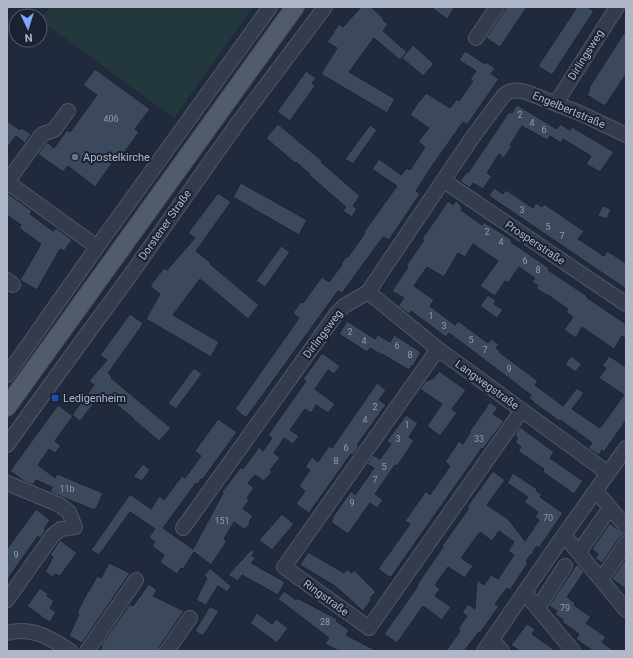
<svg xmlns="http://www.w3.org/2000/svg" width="633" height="658" font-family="Roboto,sans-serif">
	<rect width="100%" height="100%" fill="#202a3c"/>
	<path fill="#22383d" d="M50,7H253L174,118L40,20Z"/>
	<path fill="#3c485b" stroke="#1c2433" d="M361,7H371L384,19L383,20L388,24L383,31L407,52L400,60L374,38L349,72L395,99L387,113L321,74L337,48L327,42L339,24L343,27Z
		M431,7H455L447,19Z
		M507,7H527L500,47L486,38Z
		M577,7H587L594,11L552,75L538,66Z
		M626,30V74L605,106L587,95L590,89L589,88Z
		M413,45L434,64L423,76L402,58Z
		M465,51L485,64L486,62L495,68L491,74L499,79L467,125L463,122L432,166L416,191L420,194L389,240L383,237L342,293L338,291L246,418L235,409L299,318L293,313L301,302L303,303L321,278L322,277L329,282L342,265L341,264L347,256L348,257L365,233L364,232L397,186L372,169L379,159L401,175L407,168L410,170L425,147L418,142L429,128L410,115L419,101H420L426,93L450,108L457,99L459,101L473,81L470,79L476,71L459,60Z
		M95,69L150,109L135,129L139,132L118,161L115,159L95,187L68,166L63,172L38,154L47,142L54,148L67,130L70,132L97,95L83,85Z
		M306,71L316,78L312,83L315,86L290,121L277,112Z
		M517,105L557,129L560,124L570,130L572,127L614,152L600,172L586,164L591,156L563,139L561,143L550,136L547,140L522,126L510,145L512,146L504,158L499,154L487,173L492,176L483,189L473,183L470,188L460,181L467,172L468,173L509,112L512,113Z
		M7,121L20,130L22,128L31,134L25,143L16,136L7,148Z
		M278,124L322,161L321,162L360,196L353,206L357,209L352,217L343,211L346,207L309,175L310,174L296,162L295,163L266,138Z
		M370,125L377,130L353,164L345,159Z
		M241,183L307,220L299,235L233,197Z
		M494,188L503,194L506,190L533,208L536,203L542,207L544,204L584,231L578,239L604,256L607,251L626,263V289L489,196Z
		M7,193L32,211L30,214L53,231L56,228L72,240L64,251L60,249L37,290L20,280L41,244L19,228L21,225L7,215Z
		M218,193L231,202L196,251L211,263L210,264L259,305L248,319L200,279L173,315L219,342L211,357L146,319L160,294L150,286L164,268L167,270L195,238L188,233Z
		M456,200L462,208L461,210L482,225L484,222L512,240L511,242L549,268L548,270L587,296L586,297L626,324V339L622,336L614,349L582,327L576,338L564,330L573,317L566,312L568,309L548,295V296L536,288L538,286L532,282L535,278L519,267L508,283L505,281L495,296L480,286L498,261L473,244L465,257L458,253L444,277L427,267L414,286L434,300L430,306L455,325L458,321L488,343L491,339L499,344L496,348L500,351L499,352L538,381L535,385L563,406L577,388L584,393L572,409L600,428L624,395L599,378L606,368L602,366L609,356L626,367V420L604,452L602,450L599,455L588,448L592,443L587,439L560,420L559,421L533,402V401L529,398L531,395L449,333L446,337L411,311L409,314L398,306L404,298L392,291L408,267L406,266L424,240L422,239L448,201L453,205Z
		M602,206L611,209L607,219L598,216Z
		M281,246L290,252L265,287L256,281Z
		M488,295L496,301L494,304L503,310L497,318L480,306Z
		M130,314L143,323L139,330L108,373L112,377L111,378L171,428L159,441L133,419V418L102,393L80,421L72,415L94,385L89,381L107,360L100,355Z
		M347,321L375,339L378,335L390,342L394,335L421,352L413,366L412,365L409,370L382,354V355L370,348L367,352L339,334Z
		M322,353L340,366L334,374L328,370L315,389L335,404L328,413L316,405L311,413L305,409L290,430L299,436L293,444L284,438L274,453L280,458L270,470L272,472L264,481L255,475L248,483L254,488L247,498L249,500L243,509L253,516L249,522L250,523L245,530L234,522L224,539L227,541L211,565L194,552L183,569L181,568L177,574L160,562L164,555L152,546L155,542L149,537L155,529L130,512L99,555L91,550L130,494L151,509L159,496L164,500L182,476L185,478L201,456L195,451L218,419L237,432L202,480L201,479L198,484L196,483L163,528L193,549L223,493L222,492L241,467L243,469L259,447L263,451L272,438L268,435L306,381L303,379Z
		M571,356L582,364L575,372L565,364Z
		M194,368L202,374L176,409L168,403Z
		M439,371L466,390L452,409L457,413L440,436L427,426L442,404L420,389L426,381H427L434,378Z
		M377,383L386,390L379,400L386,405L357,445L359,446L353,455L351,454L309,513L296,504L305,491L299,486L310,470L305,467L312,457L318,462L329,446L332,448Z
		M490,402L498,408L493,414L504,421L483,449L482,448L391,577L388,576L378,569L410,524L405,521L426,491L430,495L450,466L445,462L459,441L463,444L470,433V431Z
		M58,405L73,416L55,441L61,446L55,453L49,449L38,465L55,478L57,474L103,493L96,509H92L50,492L52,487L36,480L33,485L24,481L10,471Z
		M406,415L418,423L409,437L414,441L397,466L395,465L375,494L383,500L377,508L370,503L348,534L331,522L333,519L332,518L351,491L355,495L374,468L367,464L373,455L380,459L391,444L387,441Z
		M520,427L554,452L550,458L583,481L574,494L543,472L544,469L518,451L521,447L515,442L518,438L515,435Z
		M143,464L150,470L142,481L133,477Z
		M493,471L505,480L487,505L508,519L525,541L539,520L535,517L538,512L524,502L528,497L507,483L513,473L537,489L536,490L542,495L540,497L563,513L539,548L537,546L533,551L534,553L532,555L531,554L526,561L528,563L510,590L507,588L495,604L499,606L480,633L479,632L464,651H446L460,631L458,629L467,616L462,613L468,604L475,609L477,580L484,585L491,575L498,579L514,555L508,551L514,542L499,531L492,541L480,532L461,558L473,566L465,578L448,567L435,585L440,589L435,596L451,607L442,620L423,606L397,643L384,634L418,586L417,585L443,547L442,546L469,508L467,507Z
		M36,509L50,520L44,529L46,530L40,538L38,536L7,580V549Z
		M282,514L294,524L272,550L259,540Z
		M610,523L624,535L619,538L602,563L595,558L598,554L592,549Z
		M60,540L77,553L60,576L55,574L53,577L45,572L53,557L50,555Z
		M251,550L254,552L252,556L256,558L251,563L285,582L278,595L242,575L238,581L228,575Z
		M308,552L344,573L347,569L352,573L354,570L376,592L370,598L372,599L363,611L335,586L300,565Z
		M626,558V589L612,579Z
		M109,563L130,573L82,643L69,636L79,614L77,613L88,591H89L97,576L101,578Z
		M577,564L584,572L567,597L575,603L574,605L591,617L586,623L606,637L602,642L614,651H593L576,639L579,634L562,622L563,620L555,614L557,611L549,606Z
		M210,568L231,586L227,592L218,586L206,605L196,600L207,578L204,576Z
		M149,584L157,590L153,596L184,611L160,646L159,651H100L102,646L101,645L130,604L133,606Z
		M40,588L48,594L47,596L54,601L50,608L56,612L50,622L41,617V616L27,606Z
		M284,591L296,600L297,598L337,619L336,621L349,630L346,635L377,651H339L325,644L329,638L278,599Z
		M210,606L219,611L203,636L195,631Z
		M257,613L272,624L276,619L288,628L277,643L250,623Z
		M527,624L535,629L532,634L556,651H520L511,645Z"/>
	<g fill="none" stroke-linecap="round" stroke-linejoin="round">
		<g stroke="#4f5767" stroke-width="16">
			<path id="minor" d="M476,38L497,7
				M556,103L617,7
				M444,181L626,304
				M7,182L97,247
				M7,182L40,137L43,134L54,130L68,111
				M7,280L13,285
				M368,292L438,349L608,473
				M438,349L284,567L369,628L522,410
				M7,375L97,247L270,7
				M7,445L63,367L126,281L237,124L325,7
				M7,483L60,505L69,512L75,527L61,529L53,535L7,600
				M596,491L626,527
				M183,528L337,313L344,306L368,292L472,138L504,95C511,89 518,90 526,92L582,114L626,135
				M564,535L626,610
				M579,552L610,508
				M601,580L626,543
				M525,593L573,651
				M538,608L565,566
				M7,633C31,626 51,638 70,651
				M492,640L502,651
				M87,651L136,580
				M167,651L190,618
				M484,651L564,535L626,448"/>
		</g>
		<g stroke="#3e4655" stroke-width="20">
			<path id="major" d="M7,407L295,7"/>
		</g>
		<use href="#minor" stroke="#343c4c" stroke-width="14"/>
		<use href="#major" stroke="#525b6c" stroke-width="18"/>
	</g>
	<circle fill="#6b7280" stroke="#1a2231" stroke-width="1.5" cx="75" cy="157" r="4"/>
	<rect fill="#1a4fb4" stroke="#1a2231" stroke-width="1.5" x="51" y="394" width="8" height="8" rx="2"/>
	<g text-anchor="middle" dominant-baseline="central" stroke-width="4" stroke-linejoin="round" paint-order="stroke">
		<g font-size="9" fill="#929bad">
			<text x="520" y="115">2</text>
			<text x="111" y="119">406</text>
			<text x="532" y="123">4</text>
			<text x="544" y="130">6</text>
			<text x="522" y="210">3</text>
			<text x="548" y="227">5</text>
			<text x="487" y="232">2</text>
			<text x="562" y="236">7</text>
			<text x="501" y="242">4</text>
			<text x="525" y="261">6</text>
			<text x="538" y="270">8</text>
			<text x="431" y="316">1</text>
			<text x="444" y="326">3</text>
			<text x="350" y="332">2</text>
			<text x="471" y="340">5</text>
			<text x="364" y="341">4</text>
			<text x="397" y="346">6</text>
			<text x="485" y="350">7</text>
			<text x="410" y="355">8</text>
			<text x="509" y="369">9</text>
			<text x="375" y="407">2</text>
			<text x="365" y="420">4</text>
			<text x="407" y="425">1</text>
			<text x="398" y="439">3</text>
			<text x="479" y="439">33</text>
			<text x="346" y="448">6</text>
			<text x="336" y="461">8</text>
			<text x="384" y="467">5</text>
			<text x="375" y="480">7</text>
			<text x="67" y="489">11b</text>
			<text x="352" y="503">9</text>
			<text x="548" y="518">70</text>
			<text x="222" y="521">151</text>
			<text x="16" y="555">9</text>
			<text x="565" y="608">79</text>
			<text x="325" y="622">28</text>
		</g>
		<g font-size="11" fill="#afb7c8" stroke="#1a2231">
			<text transform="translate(586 55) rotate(-58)">Dirlingsweg</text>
			<text transform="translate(569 110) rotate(23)">Engelbertstraße</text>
			<text transform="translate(165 225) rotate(-55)">Dorstener Straße</text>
			<text transform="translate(535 243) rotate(34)">Prosperstraße</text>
			<text transform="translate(323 334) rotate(-53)">Dirlingsweg</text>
			<text transform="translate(487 385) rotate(36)">Langwegstraße</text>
			<text transform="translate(326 598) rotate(36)">Ringstraße</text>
		</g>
		<g font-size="11" fill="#afb7c8" stroke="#1a2231" text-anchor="start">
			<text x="83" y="157">Apostelkirche</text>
			<text x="63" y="398">Ledigenheim</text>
		</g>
	</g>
	<rect width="633" height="658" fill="none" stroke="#afb7c8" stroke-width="16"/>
	<g transform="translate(28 28) rotate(176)"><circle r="19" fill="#1a2231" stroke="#565e6d"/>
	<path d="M0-3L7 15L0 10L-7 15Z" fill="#7ea6ff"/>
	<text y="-6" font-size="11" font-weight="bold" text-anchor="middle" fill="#afb7c8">N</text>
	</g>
</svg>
